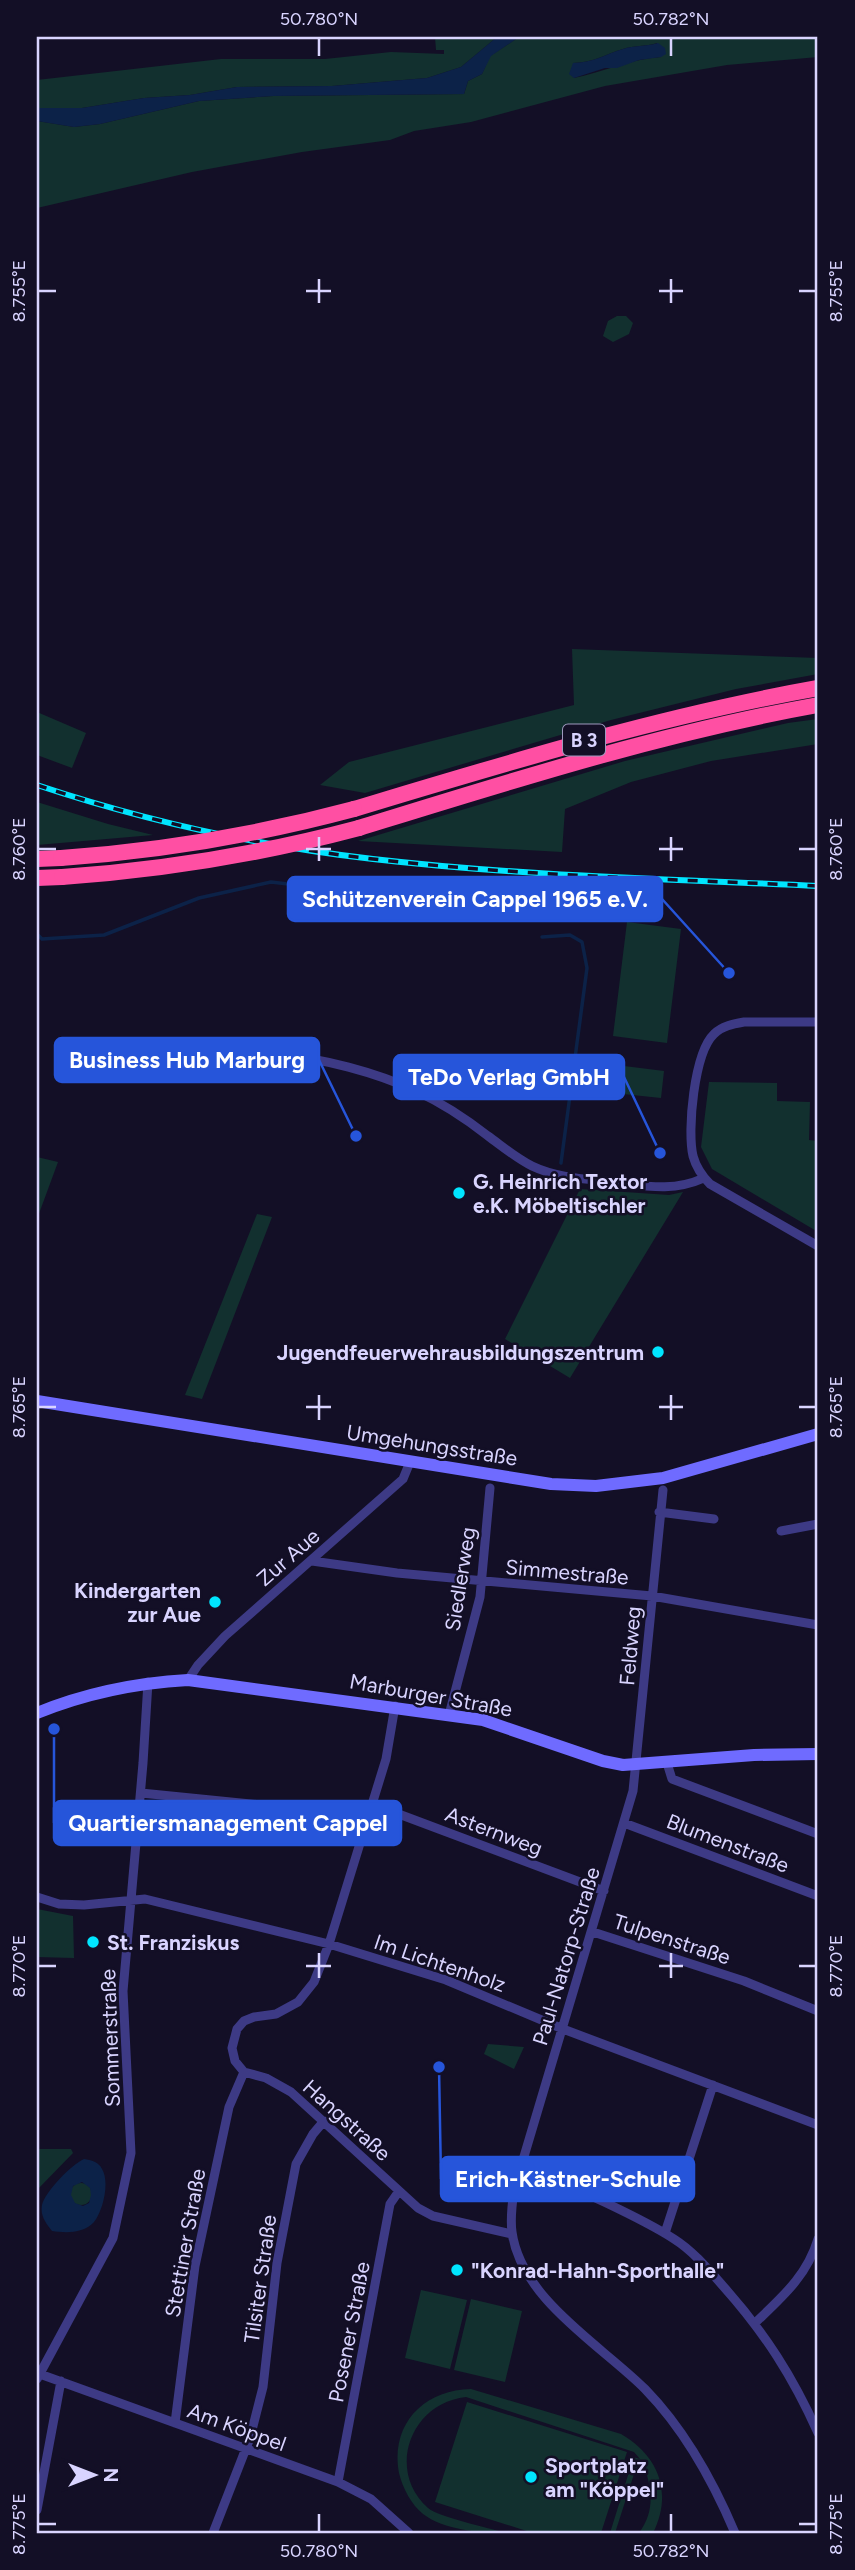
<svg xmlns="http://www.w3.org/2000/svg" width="855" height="2570" font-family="Figtree,sans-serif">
	<rect width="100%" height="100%" fill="#130f26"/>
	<path fill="#12302f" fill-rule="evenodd" d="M435,37H497L461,67L427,78L332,86L237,87L190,95L144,98L82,108H37V80L221,59H325L391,52L444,54V50H436Z
		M519,37H812L818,38V57L727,65L605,86L471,122L414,131L390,140L302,152L192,172L37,208V121L74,127L100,124L199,101L273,96L464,94L468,81L482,74L490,56ZM657,43L661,57C631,59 603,72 574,78L573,63C592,63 606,54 623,49C634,45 646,47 657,43Z
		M617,316H626L633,323L629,334L613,342L603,336L608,321Z
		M572,649L818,658V674L736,689L611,720L365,793L320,785L349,762L574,705Z
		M37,712L86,733L72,768L37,755Z
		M818,719V744L711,761L631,782L565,809L562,852L358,841L625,761L788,723Z
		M37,802L108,824L153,835L37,845Z
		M627,922L681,929L667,1043L613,1036Z
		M608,1064L664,1071L661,1098L604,1092Z
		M709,1082L777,1083V1101L810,1102L809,1140L818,1141V1232L712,1169L701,1147Z
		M37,1157L58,1162L37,1219Z
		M580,1189L669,1195L683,1192L570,1378L505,1339Z
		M257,1214L272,1217L202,1399L185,1395Z
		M37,1909L73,1916L74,1958L37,1957Z
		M488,2044L524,2047L514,2069L484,2054Z
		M37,2149H71L73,2153L37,2190Z
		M70 2194a11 11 0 1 1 22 0a11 11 0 1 1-22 0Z
		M421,2290L467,2300L450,2369L405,2358Z
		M471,2299L522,2311L505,2382L454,2370Z
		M471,2389L621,2434C659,2456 673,2493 653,2533H639C656,2510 652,2486 642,2461L637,2475L634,2474L615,2533H610L629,2472L625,2470L630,2456L640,2459L634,2452L466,2397C410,2403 386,2471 428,2508C438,2517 490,2528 505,2533C480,2533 444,2530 423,2514C411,2504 403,2489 399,2473C390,2425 423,2390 471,2389Z
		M467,2402L627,2452L601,2533H533L435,2502Z"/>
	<path fill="#0c2248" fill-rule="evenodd" d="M497,37H519L491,56L482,74L468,81L464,94L273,96L199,101L100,124L74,127L37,121V108H82L144,98L190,95L237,87L332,86L427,78L461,67Z
		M658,43L665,48L666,54L661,57L639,60L617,68H605L574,78L569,74L573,63C592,63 606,54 623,49C634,45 646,47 658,43Z
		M84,2159C91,2160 99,2162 102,2169C110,2182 103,2211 94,2222C83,2234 65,2233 52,2231C46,2223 40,2216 42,2205C45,2192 72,2164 84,2159ZM82,2182L90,2188L91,2195L89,2203L83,2206L75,2203L71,2195L73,2186Z"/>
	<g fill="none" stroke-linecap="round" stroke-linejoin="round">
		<path stroke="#0c2248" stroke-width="3.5" d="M37,934L42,939L104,935L199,898L271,882L448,903L543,909
			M542,937L570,935L582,942L587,968L561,1163"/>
		<path stroke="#3d3a85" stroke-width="9" d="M818,1022H744C733,1024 722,1026 714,1034C694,1053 687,1131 693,1156C696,1167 702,1176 710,1184L818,1246
			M125,1068C208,1035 336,1054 416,1091C442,1103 465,1118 488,1136C502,1146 516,1158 532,1166C559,1179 591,1179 620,1183C651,1187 675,1191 704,1178
			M663,1490L633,1791L514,2190C512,2204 510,2218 512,2232C521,2299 601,2345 645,2389C685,2430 713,2481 735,2533
			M659,1512L714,1519
			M781,1531L818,1524
			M312,1561L397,1573L652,1596L818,1625
			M188,1680L198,1665L225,1636L403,1479L410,1462
			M395,1706L386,1759L329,1944L314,1982L298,2002L276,2014L254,2017L244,2021L237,2029L232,2048L235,2061L244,2072L266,2078L291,2092L418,2208L433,2216L512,2234
			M449,1715L480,1597L490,1488
			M667,1763L672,1779L818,1834
			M141,1793L262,1805L363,1833
			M372,1804L604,1891
			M624,1823L818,1896
			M37,1897L59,1904L84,1905L145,1899L329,1944L446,1980L563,2029L818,2125
			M593,1932L744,1981L818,2011
			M524,2158C570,2191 626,2208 674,2239C693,2251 708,2269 723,2286C765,2333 793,2377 818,2433
			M665,2233L713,2085
			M755,2323C782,2297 807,2276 818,2239
			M37,2373L338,2482L371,2499L409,2533
			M37,2379L113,2238L131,2153L123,1991L143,1763L148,1682
			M175,2423L195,2266L229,2107L244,2072
			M338,2482L390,2204L399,2191
			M37,2510L61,2381
			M213,2533L250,2438L263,2387L277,2263L296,2164L313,2134L324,2121"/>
		<path stroke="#6f6bff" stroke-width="12" d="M37,1401L551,1484L596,1486L663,1478L818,1434
			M37,1713C86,1693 135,1683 188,1680L483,1720L603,1761L623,1765L754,1755L818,1754"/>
		<path stroke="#ff4fa3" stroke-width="16" d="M354,809C507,763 660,716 818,688
			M359,828C511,781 662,733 818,705
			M37,859L61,858
			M37,878L62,877"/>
		<g stroke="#00e5ff" stroke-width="6">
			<path id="rail" d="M37,785C145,821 260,846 373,859C521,876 670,879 818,886"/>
		</g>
		<use href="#rail" stroke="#130f26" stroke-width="3.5" stroke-dasharray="10" stroke-linecap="butt"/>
		<path stroke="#ff4fa3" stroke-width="16" d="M61,858C161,851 257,835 354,809
			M62,877C163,870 261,854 359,828"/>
	</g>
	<path fill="none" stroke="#d9d4ff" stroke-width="2.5" d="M319,38V56M671,38V56M319,279V303M671,279V303M38,291H56M306,291H331M659,291H683M799,291H816M319,837V861M671,837V861M38,849H56M306,849H331M659,849H683M799,849H816M319,1395V1420M671,1395V1420M38,1407H56M306,1407H331M659,1407H683M799,1407H816M319,1953V1978M671,1953V1978M38,1966H56M306,1966H331M659,1966H683M799,1966H816M319,2514V2532M671,2514V2532M38,2524H56M799,2524H816"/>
	<g fill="#00e5ff" stroke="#130f26" stroke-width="2.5">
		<circle cx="459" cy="1193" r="7"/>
		<circle cx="658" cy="1352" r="7"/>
		<circle cx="215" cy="1602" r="7"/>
		<circle cx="93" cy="1942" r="7"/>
		<circle cx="457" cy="2270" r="7"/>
		<circle cx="531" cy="2477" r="7"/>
	</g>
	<g text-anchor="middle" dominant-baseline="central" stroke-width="5" stroke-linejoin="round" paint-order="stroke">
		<rect fill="#130f26" stroke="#9e99be" stroke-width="2" x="563" y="724.5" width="42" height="31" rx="5"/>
		<g font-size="19" font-weight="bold" fill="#d9d4ff">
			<text x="584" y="740">B 3</text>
		</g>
		<g font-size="21" font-weight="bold" fill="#d9d4ff" stroke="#130f26" text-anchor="start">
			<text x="473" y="1181">G. Heinrich Textor<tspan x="473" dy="24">e.K. Möbeltischler</tspan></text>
			<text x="644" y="1352" text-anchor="end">Jugendfeuerwehrausbildungszentrum</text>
			<text x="201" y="1590" text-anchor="end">Kindergarten<tspan x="201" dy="24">zur Aue</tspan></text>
			<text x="107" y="1942">St. Franziskus</text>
			<text x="471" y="2270">"Konrad-Hahn-Sporthalle"</text>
			<text x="545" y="2465">Sportplatz<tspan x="545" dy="24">am "Köppel"</tspan></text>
		</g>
		<g font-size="21" fill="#d9d4ff" stroke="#130f26">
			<text transform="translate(432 1445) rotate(9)">Umgehungsstraße</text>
			<text transform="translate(288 1557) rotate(-41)">Zur Aue</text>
			<text transform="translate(567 1572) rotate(5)">Simmestraße</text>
			<text transform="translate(460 1579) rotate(-81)">Siedlerweg</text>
			<text transform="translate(630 1646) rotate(-85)">Feldweg</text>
			<text transform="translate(431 1695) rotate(10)">Marburger Straße</text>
			<text transform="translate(494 1831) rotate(21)">Asternweg</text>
			<text transform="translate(728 1843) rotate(21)">Blumenstraße</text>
			<text transform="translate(672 1939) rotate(18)">Tulpenstraße</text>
			<text transform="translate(566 1956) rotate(-73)">Paul-Natorp-Straße</text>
			<text transform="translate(440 1963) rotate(19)">Im Lichtenholz</text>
			<text transform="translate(110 2038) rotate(-92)">Sommerstraße</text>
			<text transform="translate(347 2120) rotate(42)">Hangstraße</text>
			<text transform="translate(185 2243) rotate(-80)">Stettiner Straße</text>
			<text transform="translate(260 2279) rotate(-82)">Tilsiter Straße</text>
			<text transform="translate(349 2332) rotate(-79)">Posener Straße</text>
			<text transform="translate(237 2427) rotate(20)">Am Köppel</text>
		</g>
	</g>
	<path fill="none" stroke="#2655da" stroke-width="2.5" d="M729 973L662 899M356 1136L319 1060M660 1153L624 1077M54 1729L54 1823M439 2067L441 2179"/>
	<g fill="#2655da" stroke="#130f26" stroke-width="2.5">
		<circle cx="729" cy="973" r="7"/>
		<circle cx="356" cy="1136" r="7"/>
		<circle cx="660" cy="1153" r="7"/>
		<circle cx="54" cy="1729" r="7"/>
		<circle cx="439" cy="2067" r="7"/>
	</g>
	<g fill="#2655da" stroke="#2655da" stroke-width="2.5">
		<rect x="288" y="877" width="374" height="44" rx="7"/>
		<rect x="55" y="1038" width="264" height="44" rx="7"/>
		<rect x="394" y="1055" width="230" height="44" rx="7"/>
		<rect x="54" y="1801" width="347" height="44" rx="7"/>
		<rect x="441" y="2157" width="253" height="44" rx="7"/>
	</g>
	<g font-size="23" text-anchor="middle" font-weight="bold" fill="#fff">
		<text x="475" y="907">Schützenverein Cappel 1965 e.V.</text>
		<text x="187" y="1068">Business Hub Marburg</text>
		<text x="509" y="1085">TeDo Verlag GmbH</text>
		<text x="228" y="1831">Quartiersmanagement Cappel</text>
		<text x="568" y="2187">Erich-Kästner-Schule</text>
	</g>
	<rect width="855" height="2570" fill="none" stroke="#130f26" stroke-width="77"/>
	<g transform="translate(94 2475) rotate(90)" stroke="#130f26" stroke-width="5" paint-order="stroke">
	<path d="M0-5L12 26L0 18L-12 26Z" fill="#d9d4ff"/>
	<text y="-10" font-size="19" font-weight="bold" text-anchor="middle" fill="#d9d4ff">N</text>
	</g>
	<rect x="38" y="38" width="778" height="2494" fill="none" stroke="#d9d4ff" stroke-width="2.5"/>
	<g font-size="18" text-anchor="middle" fill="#d9d4ff">
		<text x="319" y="25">50.780°N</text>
		<text x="671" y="25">50.782°N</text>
		<text transform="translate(836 291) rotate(-90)" y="6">8.755°E</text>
		<text transform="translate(19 291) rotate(-90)" y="6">8.755°E</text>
		<text transform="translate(19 849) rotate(-90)" y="6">8.760°E</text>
		<text transform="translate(836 849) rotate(-90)" y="6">8.760°E</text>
		<text transform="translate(836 1407) rotate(-90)" y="6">8.765°E</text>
		<text transform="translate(19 1407) rotate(-90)" y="6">8.765°E</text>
		<text transform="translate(836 1966) rotate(-90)" y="6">8.770°E</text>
		<text transform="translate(19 1966) rotate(-90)" y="6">8.770°E</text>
		<text transform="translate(836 2524) rotate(-90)" y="6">8.775°E</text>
		<text transform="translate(19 2524) rotate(-90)" y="6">8.775°E</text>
		<text x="319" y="2557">50.780°N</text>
		<text x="671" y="2557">50.782°N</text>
	</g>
</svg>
